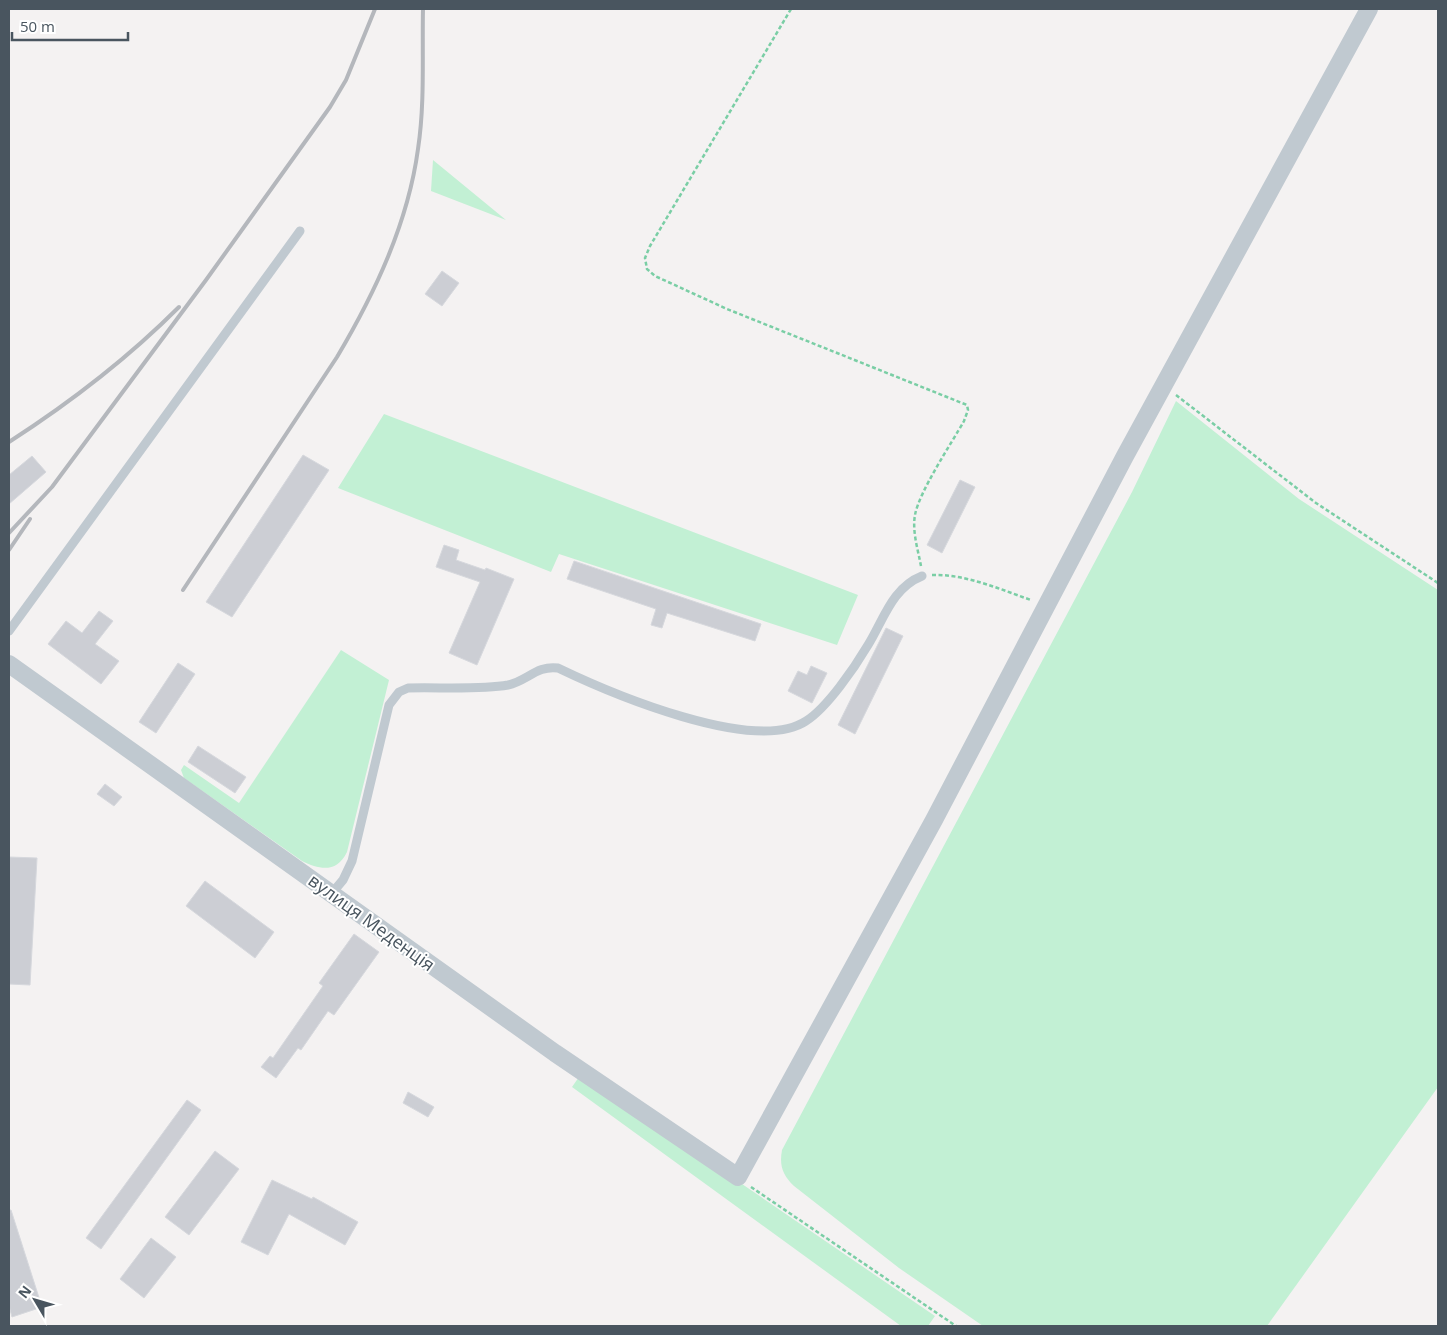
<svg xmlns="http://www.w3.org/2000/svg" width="1447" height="1335" font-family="'Open Sans',sans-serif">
	<rect width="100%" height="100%" fill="#f4f2f2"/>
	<path fill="#c2f0d4" d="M433,160L506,220L431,191Z
		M1176,401L1299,499L1438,590V1087L1267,1326H983L899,1268L794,1186C783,1175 779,1166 782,1150L1132,492Z
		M384,414L858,595L837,645L559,554L551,572L338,488Z
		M341,650L389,680L347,852C337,873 320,870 302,861L184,778L181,770L184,765L239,803Z
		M581,1074L935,1316L928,1326H901L572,1087Z"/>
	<path fill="#ccced4" stroke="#d6d8dd" d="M442,271L459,283L442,306L425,294Z
		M303,455L329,470L232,617L206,602Z
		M32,456L46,472L9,504V475Z
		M960,480L975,487L942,553L927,545Z
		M444,545L459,550L456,560L485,570L486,568L514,579L477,665L449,653L480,582L436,567Z
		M574,561L761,624L755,641L667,613L662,628L651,625L656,609L567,579Z
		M99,611L113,621L95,644L119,661L101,684L48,644L66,621L82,633Z
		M886,628L903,636L855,734L838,725Z
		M178,663L195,674L156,733L139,722Z
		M811,666L827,673L812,703L788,691L798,671L807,675Z
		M198,746L246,777L235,793L188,762Z
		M105,784L122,797L114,806L97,794Z
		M9,857L37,858L30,985L9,984Z
		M205,881L274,932L255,958L186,906Z
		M354,934L379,952L334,1015L328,1011L301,1050L298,1048L276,1078L261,1067L270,1056L273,1058L323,986L319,983Z
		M408,1092L434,1107L428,1117L403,1103Z
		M187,1100L201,1110L101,1249L86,1238Z
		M215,1151L239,1169L189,1235L165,1217Z
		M272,1180L312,1199L313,1197L358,1222L345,1245L289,1214L268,1255L241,1242Z
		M9,1210H11L42,1307L12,1317L9,1306Z
		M151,1238L176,1257L144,1298L120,1279Z"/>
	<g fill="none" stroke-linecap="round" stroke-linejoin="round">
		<path stroke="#7acea5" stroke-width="2.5" stroke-dasharray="4 2.5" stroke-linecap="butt" d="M791,9L650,246L645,258L647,269L655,276L727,309L967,405L968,410L964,421C951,444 919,492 915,515C912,531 918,550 921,566
			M1176,395L1316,503L1438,583
			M932,575C966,574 999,589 1031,600
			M751,1187L956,1326"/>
		<path stroke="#c0c9d0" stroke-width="9" d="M9,631L300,231
			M332,893L343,880L352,861L389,705L399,692L408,688C437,687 480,690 508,685C527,681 537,665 558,668C610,693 755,755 806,721C827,708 855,667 868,645C884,619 892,588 922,576"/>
		<path stroke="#c0c9d0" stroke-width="18" d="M9,664L555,1053L738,1177L934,820L1125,456L1369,9"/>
		<path stroke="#b4b7bc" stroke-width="4" d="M9,442C71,402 127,359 179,307
			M9,533L52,487L206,280L330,107L346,80L375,9
			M9,550L30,519
			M183,590L337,357C375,293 408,223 418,149C425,103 422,55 423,9"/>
	</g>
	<g text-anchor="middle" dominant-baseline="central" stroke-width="4" stroke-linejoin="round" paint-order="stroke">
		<g font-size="18" fill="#49555f" stroke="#fff">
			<text transform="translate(372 922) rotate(36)">вулиця Меденція</text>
		</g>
	</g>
	<rect width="1447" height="1335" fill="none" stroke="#49555f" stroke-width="20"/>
	<g transform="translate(35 1300) rotate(308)" stroke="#ffffff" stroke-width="4" paint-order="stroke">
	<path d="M0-4L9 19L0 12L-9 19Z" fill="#49555f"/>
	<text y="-8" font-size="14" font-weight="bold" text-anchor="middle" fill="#49555f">N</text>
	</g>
	<path d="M12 32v8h116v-8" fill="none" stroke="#49555f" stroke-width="2.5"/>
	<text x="20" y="32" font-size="15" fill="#49555f" stroke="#ffffff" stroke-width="4" paint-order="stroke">50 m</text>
</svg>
